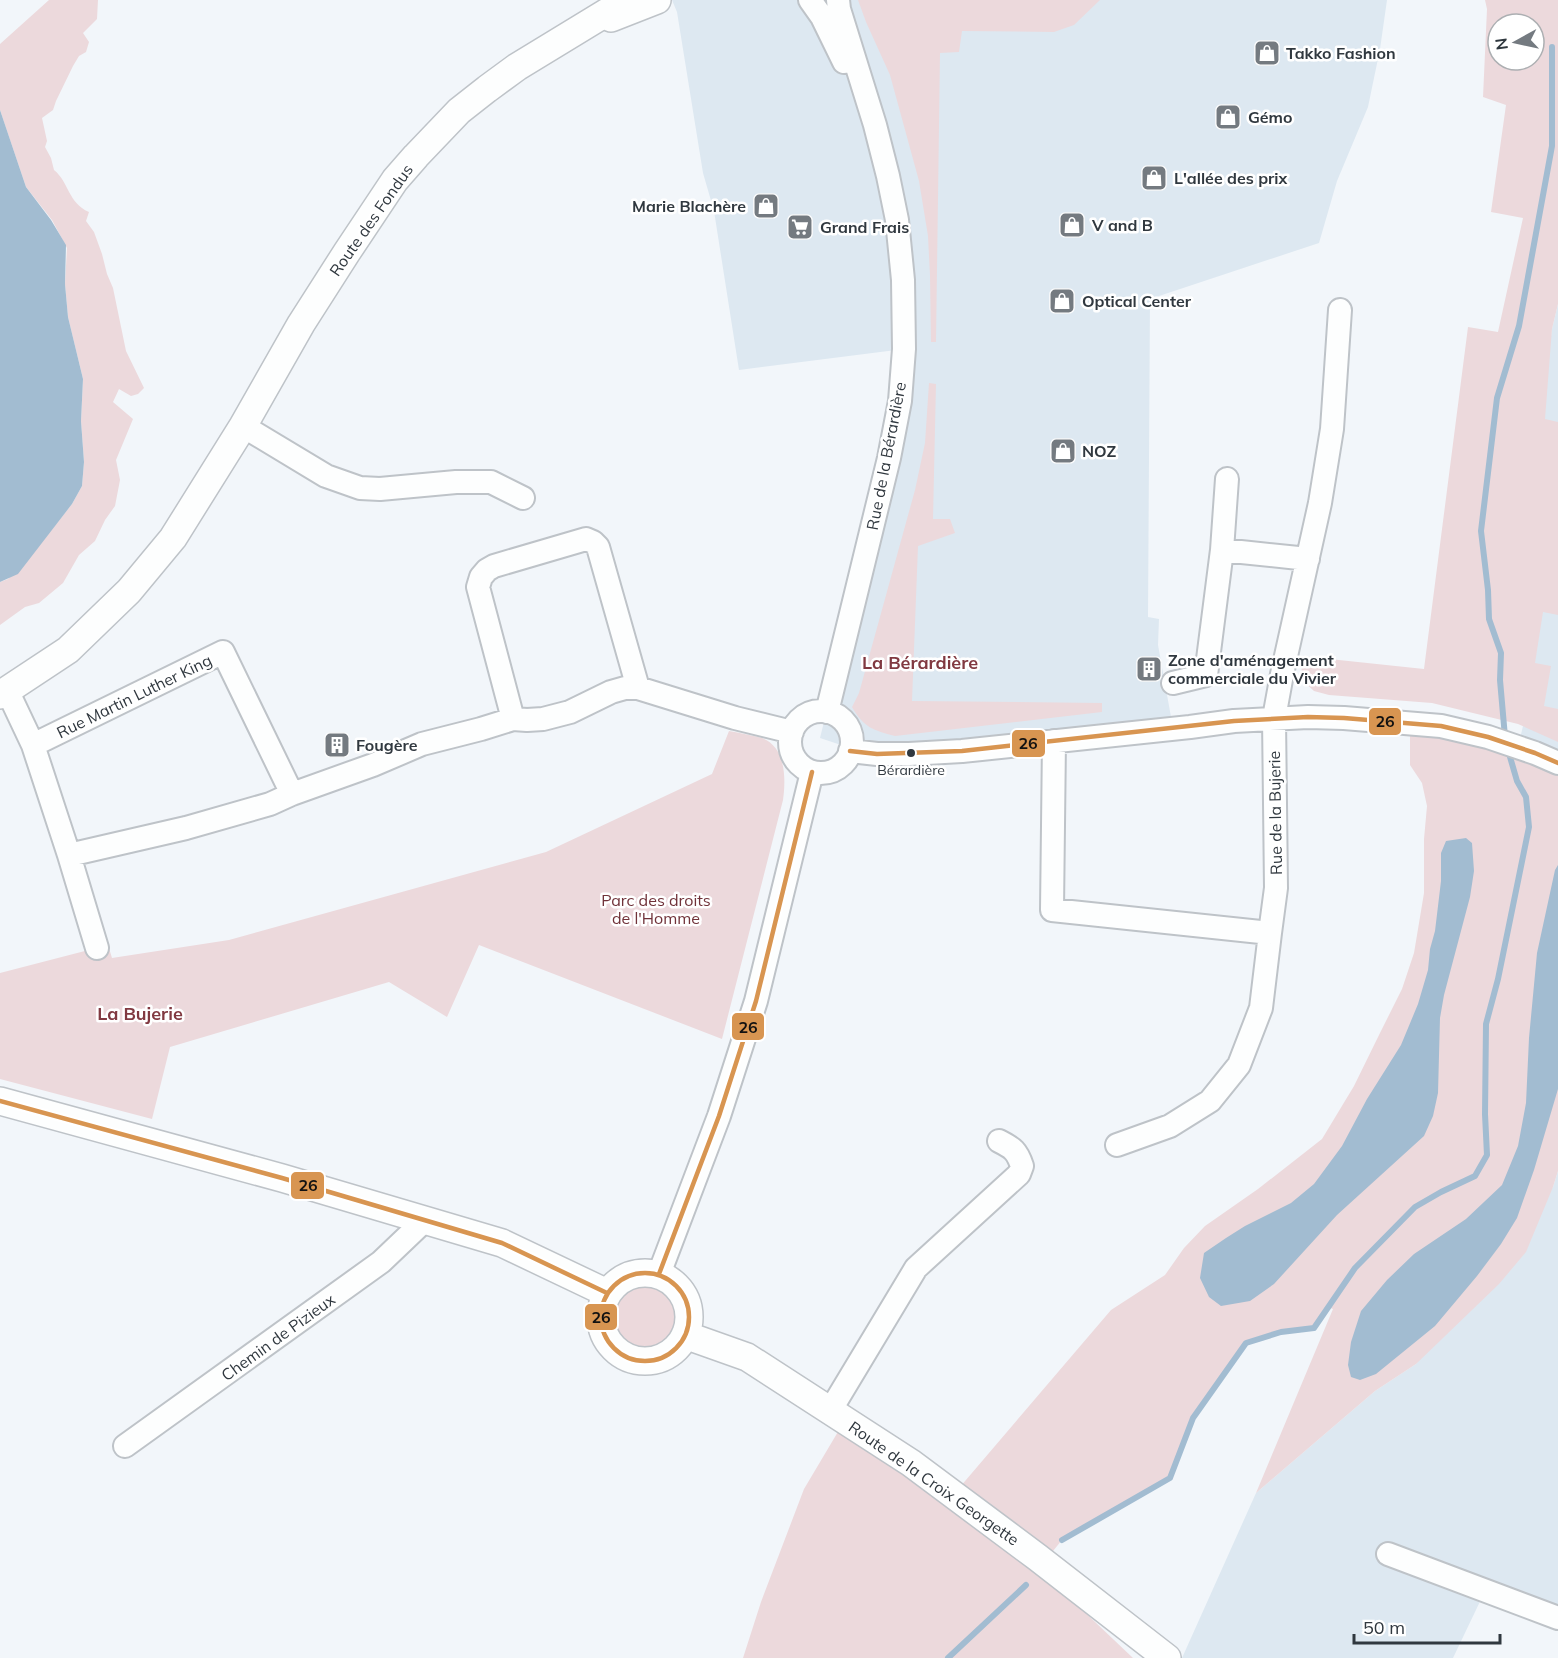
<svg xmlns="http://www.w3.org/2000/svg" width="1558" height="1658" font-family="Mulish,sans-serif">
	<rect width="100%" height="100%" fill="#f2f6fa"/>
	<path fill="#dde8f1" d="M672,0H1387L1380,49L1368,107L1337,181L1319,243L1150,299L1148,617L1159,619L1158,645L1173,728L850,748L820,738L878,506L904,349L739,370L714,211L703,173L677,12Z
		M1558,304V763L1518,747L1523,726L1515,606L1552,329Z
		M1558,1171V1618L1485,1591L1453,1658H1182L1256,1493L1375,1391L1416,1364L1553,1187Z"/>
	<path fill="#ecd9dc" fill-rule="evenodd" d="M49,0H98L97,19L83,33L89,42L86,52L79,56L73,66L56,101L53,110L42,118L47,141L45,147L51,158L54,170C69,182 68,203 89,212L86,221L94,232L102,254L107,274L113,288L126,351L144,388L138,394L131,396L119,389L113,402L133,419L116,460L120,480L115,506L105,520L95,541L79,555L63,583L39,603L25,607L0,625V582L8,579L41,543L72,504L82,486L84,462L81,421L83,379L68,317L65,284L67,248L52,220L26,187L6,128L0,110V44Z
		M858,0H1100L1074,25L1054,32L962,31L959,52L940,53L936,342H931L930,275L928,236L919,181L890,75L866,22Z
		M1485,0H1558V304L1552,329L1545,419L1558,422V615L1543,612L1535,663L1551,666L1544,706L1558,709V742L1518,724L1432,703L1329,695L1314,691L1302,680L1301,656L1424,669L1468,327L1498,332L1523,218L1491,212L1506,105L1483,97L1487,9ZM1498,24H1534V60H1498Z
		M929,383L936,384L933,519H950L955,533L918,546L912,701L1102,703V712L895,736C873,730 864,728 852,707L859,693L915,490L925,443Z
		M1410,723L1558,763V1171L1553,1187L1526,1252L1499,1284L1416,1364L1375,1391L1256,1493L1333,1309L1328,1307L1314,1328L1281,1332L1246,1343L1193,1418L1170,1478L1062,1540L1044,1562L1074,1602L1133,1658H743L761,1602L804,1489L845,1420L954,1494L1111,1310L1165,1275L1184,1248L1205,1226L1258,1189L1322,1139L1354,1086L1379,1035L1402,989L1414,953L1424,893V839L1427,806L1422,783L1410,765Z
		M729,731C740,733 751,735 762,738C786,747 786,779 783,800L722,1039L479,945L447,1017L389,982L170,1047L152,1119L0,1079V973L108,945L112,958L229,940L546,852L712,774Z
		M610 1317a34 34 0 1 1 68 0a34 34 0 1 1-68 0Z"/>
	<path fill="#a2bcd1" d="M0,110L26,187L51,220L66,245L65,284L68,317L83,379L81,421L84,462L82,486L72,504L18,574L0,582Z
		M1466,838L1472,843L1474,871L1470,897L1444,995L1440,1018L1438,1093L1433,1116L1424,1136L1337,1215L1274,1284L1250,1301L1221,1306L1209,1297L1200,1278L1204,1253L1226,1238L1245,1226L1291,1203L1314,1184L1342,1146L1367,1099L1401,1045L1418,1004L1428,970L1430,949L1435,931L1441,881V853L1446,841Z
		M1558,865V1089L1534,1170L1517,1218L1501,1244L1477,1276L1435,1326L1376,1374L1360,1380L1351,1377L1348,1365L1351,1342L1361,1311L1387,1280L1414,1254L1466,1219L1502,1185L1518,1146L1526,1103L1529,1038L1537,953L1555,870Z"/>
	<g fill="none" stroke-linecap="round" stroke-linejoin="round">
		<path stroke="#a2bcd1" stroke-width="6" d="M1505,737L1500,680L1501,653L1489,619L1488,590L1481,531L1497,398L1519,326L1552,146V47
			M1062,1540L1170,1478L1193,1418L1246,1343L1281,1332L1314,1328L1355,1268L1415,1207L1441,1192L1475,1176L1487,1155L1485,1114L1486,1024L1498,979L1529,827L1526,797L1517,781L1508,750
			M948,1658L1026,1585"/>
		<g stroke="#bec3c8" stroke-width="26">
			<path id="minor" d="M810,0L822,17L844,62
				M243,426L326,476L360,488L380,489L456,482H491L523,498
				M1222,550L1227,479
				M1173,683L1206,675L1222,550L1308,559
				M7,690L33,745L69,855L97,948
				M790 742a31 31 0 1 1 62 0a31 31 0 1 1-62 0Z
				M827,712L889,458L900,401L904,349L903,280L897,220L888,176L875,125L839,9L838,0
				M513,719L478,587L481,577L487,570L494,566L586,539L593,542L598,547L638,688
				M1054,741L1052,910L1270,933L1276,888L1274,718L1282,674L1320,503L1332,429L1340,310
				M33,745L223,652L292,794
				M850,751L877,754H909L962,751L1190,727L1234,721L1308,717L1344,718L1441,726L1488,737L1535,753L1558,763
				M69,855L186,828L270,804L292,794L373,765L422,744L481,729L513,719L527,720L543,719L570,712L611,692L625,688H638L735,718L792,732
				M1117,1145L1170,1126L1210,1101L1239,1065L1261,1008L1270,933
				M659,1274L719,1116L756,1001L812,772
				M830,1411L916,1268L1019,1174L1022,1166C1017,1151 1013,1148 999,1141
				M125,1446L381,1262L424,1221
				M1388,1554L1558,1618"/>
		</g>
		<g stroke="#bec3c8" stroke-width="30">
			<path id="tertiary" d="M611,18L657,0
				M0,695L68,650L129,591L173,538L243,426L301,324L347,252L395,180L416,156L459,111L487,89L517,67L627,0
				M0,1101L282,1178L502,1243L607,1293
				M601 1317a44 44 0 1 1 88 0a44 44 0 1 1-88 0Z
				M685,1335L747,1357L911,1463L1037,1557L1167,1658"/>
		</g>
		<use href="#minor" stroke="#fdfefe" stroke-width="22"/>
		<use href="#tertiary" stroke="#fdfefe" stroke-width="27"/>
		<g stroke="#fff" stroke-width="9">
			<path id="bus-1" d="M850,751L877,754L962,751L1234,721L1308,717L1344,718L1441,726L1488,737L1535,753L1558,763
				M0,1101L282,1178L502,1243L607,1293
				M601 1317a44 44 0 1 1 88 0a44 44 0 1 1-88 0Z
				M659,1274L719,1116L756,1001L812,772"/>
		</g>
		<use href="#bus-1" stroke="#d89551" stroke-width="4.5"/>
	</g>
	<defs>
		<g id="shop-square" transform="scale(1.35)"><rect x="-9" y="-9" width="18" height="18" rx="4" fill="#747a80" stroke="#fff"/><path d="M-5-2.5h2.3a2.7 3.5 0 0 1 5.4 0H5L5.5 6h-11ZM-1.5-2.5h3a1.5 2.3 0 0 0-3 0Z" fill="#fff"/></g>
		<g id="supermarket-square" transform="scale(1.35)"><rect x="-9" y="-9" width="18" height="18" rx="4" fill="#747a80" stroke="#fff"/><path d="M-6-5.5h2.5l.6 2H6L4.5 2H-2.5L-4.4-4H-6ZM-1.5 3.2a1.3 1.3 0 1 0 .1 0ZM3 3.2a1.3 1.3 0 1 0 .1 0Z" fill="#fff"/></g>
		<g id="building-square" transform="scale(1.35)"><rect x="-9" y="-9" width="18" height="18" rx="4" fill="#747a80" stroke="#fff"/><path d="M-4-6H4V6H1V3H-1V6H-4ZM-2.5-4.3h1.7v1.8h-1.7ZM.8-4.3h1.7v1.8H.8ZM-2.5-1h1.7V.8h-1.7ZM.8-1h1.7V.8H.8Z" fill="#fff"/></g>
	</defs>
	<g fill-rule="evenodd">
		<use href="#shop-square" x="1267" y="53"/>
		<use href="#shop-square" x="1228" y="117"/>
		<use href="#shop-square" x="1154" y="178"/>
		<use href="#shop-square" x="766" y="206"/>
		<use href="#shop-square" x="1072" y="225"/>
		<use href="#supermarket-square" x="800" y="227"/>
		<use href="#shop-square" x="1062" y="301"/>
		<use href="#shop-square" x="1063" y="451"/>
		<use href="#building-square" x="1149" y="669"/>
		<use href="#building-square" x="337" y="745"/>
	</g>
	<circle fill="#30383f" stroke="#fff" stroke-width="2" cx="911" cy="753" r="5"/>
	<g text-anchor="middle" dominant-baseline="central" stroke-width="5" stroke-linejoin="round" paint-order="stroke">
		<g font-size="14" fill="#30383f" stroke="#fff">
			<text x="911" y="770">Bérardière</text>
		</g>
		<g font-size="16" font-weight="bold" fill="#30383f" stroke="#fff" text-anchor="start">
			<text x="1286" y="53">Takko Fashion</text>
			<text x="1248" y="117">Gémo</text>
			<text x="1174" y="178">L'allée des prix</text>
			<text x="746" y="206" text-anchor="end">Marie Blachère</text>
			<text x="1092" y="225">V and B</text>
			<text x="820" y="227">Grand Frais</text>
			<text x="1082" y="301">Optical Center</text>
			<text x="1082" y="451">NOZ</text>
			<text x="1168" y="660">Zone d'aménagement<tspan x="1168" dy="18">commerciale du Vivier</tspan></text>
			<text x="356" y="745">Fougère</text>
		</g>
		<g font-size="16" fill="#30383f" stroke="#fff">
			<text transform="translate(371 220) rotate(-55)">Route des Fondus</text>
			<text transform="translate(886 456) rotate(-79)">Rue de la Bérardière</text>
			<text transform="translate(134 696) rotate(-26)">Rue Martin Luther King</text>
			<text transform="translate(1275 813) rotate(-91)">Rue de la Bujerie</text>
			<text transform="translate(278 1337) rotate(-36)">Chemin de Pizieux</text>
			<text transform="translate(934 1483) rotate(35)">Route de la Croix Georgette</text>
		</g>
		<g font-size="16" fill="#703239" stroke="#fff">
			<text x="656" y="900">Parc des droits<tspan x="656" dy="18">de l'Homme</tspan></text>
		</g>
		<g font-size="18" font-weight="bold" fill="#813941" stroke="#fff">
			<text x="920" y="662">La Bérardière</text>
			<text x="140" y="1013">La Bujerie</text>
		</g>
	</g>
	<g stroke="#fff" stroke-width="2">
		<rect x="1368" y="707" width="34" height="29" rx="6" fill="#d89551"/>
		<rect x="1011" y="729" width="35" height="29" rx="6" fill="#d89551"/>
		<rect x="731" y="1012" width="34" height="29" rx="6" fill="#d89551"/>
		<rect x="290" y="1171" width="35" height="29" rx="6" fill="#d89551"/>
		<rect x="584" y="1303" width="34" height="28" rx="6" fill="#d89551"/>
	</g>
	<g font-size="16" text-anchor="middle" font-weight="bold" fill="#111">
		<text x="1385" y="727">26</text>
		<text x="1028" y="749">26</text>
		<text x="748" y="1033">26</text>
		<text x="308" y="1191">26</text>
		<text x="601" y="1323">26</text>
	</g>
	<g transform="translate(1516 42) rotate(262)"><circle r="28" fill="#ffffff" stroke="#acafb2" stroke-width="1.5"/>
	<path d="M0-4.5L10 22L0 15L-10 22Z" fill="#747a80"/>
	<text y="-9" font-size="16" font-weight="bold" text-anchor="middle" fill="#30383f">N</text>
	</g>
	<path d="M1354 1634v9h146v-9" fill="none" stroke="#30383f" stroke-width="3"/>
	<text x="1363" y="1634" font-size="18" fill="#30383f" stroke="#ffffff" stroke-width="4.5" paint-order="stroke">50 m</text>
</svg>
